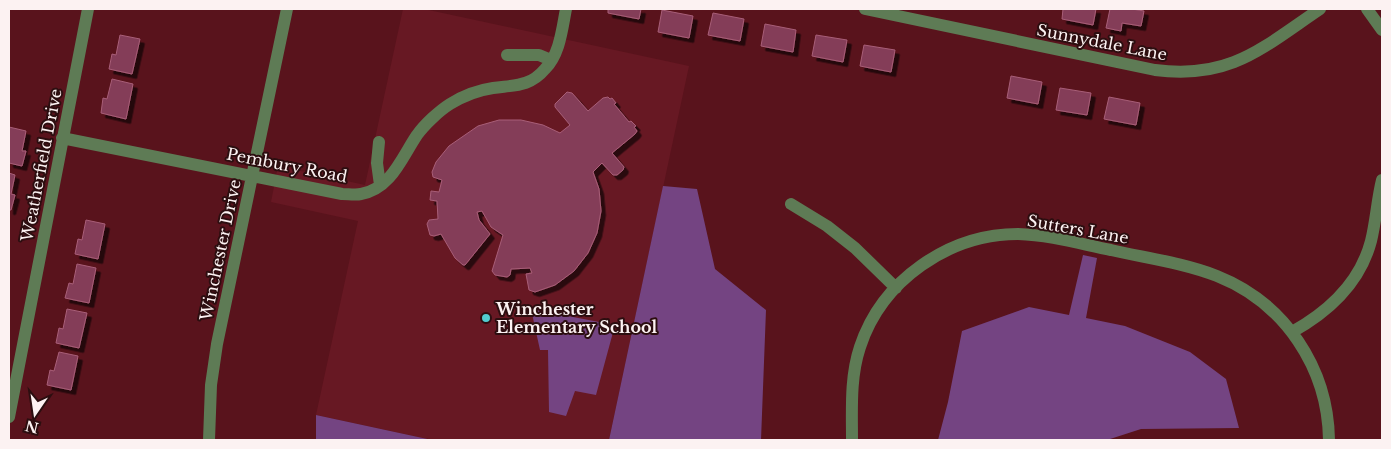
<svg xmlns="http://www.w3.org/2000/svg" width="1391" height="449" font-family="'Libre Baskerville',serif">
	<defs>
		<filter id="shadow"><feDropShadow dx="4.5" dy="4.5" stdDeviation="0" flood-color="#0009"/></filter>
	</defs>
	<rect width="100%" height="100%" fill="#59131c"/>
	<path fill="#671823" d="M403,9H424L689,66L609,440H432L316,415L358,221L271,202L278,166L365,185Z"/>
	<path fill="#744482" d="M663,186L697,189L715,269L766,310L761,440H609Z
		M1083,255L1097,258L1086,318L1125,326L1190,352L1226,379L1239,428L1141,429L1107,440H938L948,402L962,331L1029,307L1069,315Z
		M531,309L615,325L596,395L575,391L566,416L549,412L548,350H540Z
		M316,415L432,440H316Z"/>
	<path fill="#843d58" stroke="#a85e78" filter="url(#shadow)" d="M608,9H641L639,19L608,13Z
		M1063,9H1096L1093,25L1062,19Z
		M1110,9H1132L1144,11L1141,26L1122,23L1121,31L1106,28Z
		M662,10L693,16L689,38L658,32Z
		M713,13L744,19L740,41L708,35Z
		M765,24L796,30L793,52L761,46Z
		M120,35L140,39L132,74L109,69L112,54L116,55Z
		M816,35L847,40L843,62L812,56Z
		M864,45L895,50L891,72L860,66Z
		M1011,76L1042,82L1038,104L1007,98Z
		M112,79L133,84L126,119L101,113L103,98L107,99Z
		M1060,88L1091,93L1087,115L1056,110Z
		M567,92L572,93L588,111L603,98L608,97L610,99L612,98L616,103L614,104L629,122L631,121L636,126L634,127L637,131L635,134L612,153L624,167L623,170L617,175H613L602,163L593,172L599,189L601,211L597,233L588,253L574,271L555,285L535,292L529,290L526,274L532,273L530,268L511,269L510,275L507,277L495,275L492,271L503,235L491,227L482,211L477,212L479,220L490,234L465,265H463L455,258L441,234L434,236L430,235L427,224L429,220L438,219L437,201L430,200L431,191L439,192L442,180L433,177L432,172L436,162L449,146L478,126L499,120H521L543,125L560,133L570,125L555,107V104Z
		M1109,97L1140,103L1136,125L1104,119Z
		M9,127L26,131L22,151H26L22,166L9,163Z
		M9,173L15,175L11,194L15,195L11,210H9Z
		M86,220L105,224L98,259L75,254L78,239L82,240Z
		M77,264L96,268L89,303L65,298L69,283L73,284Z
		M67,309L87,313L79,348L56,343L59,328L63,329Z
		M59,352L78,356L71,390L47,385L50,370L54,371Z"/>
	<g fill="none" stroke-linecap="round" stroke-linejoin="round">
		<path stroke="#5e7b55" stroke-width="12" d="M865,9L1155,70C1230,80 1262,48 1320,9
			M1367,9L1382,30
			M507,55H539L551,60
			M62,138L342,194C348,194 356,195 361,194C391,189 402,157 417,135C425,124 439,111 450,104C463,96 479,90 493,88C514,85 530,87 545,69C560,54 562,29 566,9
			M379,142L377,163L380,185
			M791,204L827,226L855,248L896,288
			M1292,332C1328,312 1360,283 1371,241C1376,221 1377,200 1382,180
			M9,417L88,9
			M209,440L211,385L217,344L287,9
			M852,440C852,409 850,377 860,347C882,280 949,234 1018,234C1050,235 1081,244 1111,250C1146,258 1184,263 1217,276C1285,303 1328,368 1329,440"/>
	</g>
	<circle fill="#52ccd0" stroke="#2c0e10" stroke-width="2" cx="486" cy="318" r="5"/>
	<g text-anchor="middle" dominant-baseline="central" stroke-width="4" stroke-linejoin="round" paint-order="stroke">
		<g font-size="16" fill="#fcf2f2" stroke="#2c0e10">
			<text transform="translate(1102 42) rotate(11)">Sunnydale Lane</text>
			<text transform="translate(41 165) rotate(-79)">Weatherfield Drive</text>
			<text transform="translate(287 165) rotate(11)">Pembury Road</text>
			<text transform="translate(1078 229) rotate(10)">Sutters Lane</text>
			<text transform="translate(220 250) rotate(-78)">Winchester Drive</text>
		</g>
		<g font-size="16" font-weight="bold" fill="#fcf2f2" stroke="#2c0e10" text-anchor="start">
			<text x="496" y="309">Winchester<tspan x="496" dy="18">Elementary School</tspan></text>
		</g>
	</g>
	<rect width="1391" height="449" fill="none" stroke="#fcf2f2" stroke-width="20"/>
	<g transform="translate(35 414) rotate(193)" stroke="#2c0e10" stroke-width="4" paint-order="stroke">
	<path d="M0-4L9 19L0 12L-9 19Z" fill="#fcf2f2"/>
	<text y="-8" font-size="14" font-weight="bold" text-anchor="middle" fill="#fcf2f2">N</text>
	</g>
</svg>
